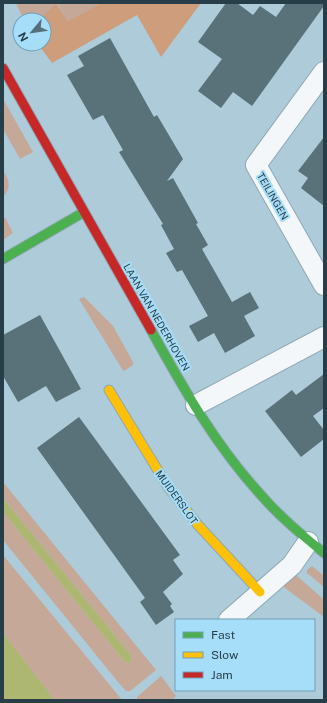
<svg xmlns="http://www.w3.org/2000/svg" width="327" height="703" font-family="'Public Sans',sans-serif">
	<rect width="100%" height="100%" fill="#adcbd9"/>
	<path fill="#c5a898" d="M16,3H56L39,20H24Z
		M57,3H101L68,21Z
		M3,99L33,152L20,159L3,129Z
		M3,170C9,181 12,186 3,197Z
		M5,217L13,233L3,240V219Z
		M84,297L113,326L133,362V365L124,371L122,369L79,299Z
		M3,482L156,670L130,691H126L118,682L3,540V512L125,662L130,663L132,660L131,655L3,498Z
		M3,555L122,700H55L3,633Z
		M312,566L324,576V587L307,573V570Z
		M295,574L322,598L324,602V617L281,585Z
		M161,676L176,696L172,700H137V697Z"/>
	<path fill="#cd9d7c" d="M56,3L68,21L101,3H201L161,57L137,15L52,63L38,44H44V20H39Z"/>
	<path fill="#aeb771" d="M3,498L131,655L132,660L130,663L125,662L3,512Z
		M3,633L55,700H3Z"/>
	<path fill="#597179" d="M226,3H237L253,15L260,6L276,17L286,3H324V6L252,106L233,92L221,108L198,91L222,59L198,42Z
		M110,38L154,117L157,115L183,159L167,181L173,178L198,223L196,224L208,245L202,249L232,302L250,292L259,308L244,316L255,336L225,353L214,333L198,342L189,326L208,316L182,270L177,272L166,253L174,249L161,225L163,224L119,152L123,150L103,115L93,120L67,75L84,66L78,56Z
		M324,137V206L301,188L308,178L298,171Z
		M40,315L81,389L56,402L46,386L18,402L3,376V335Z
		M324,374V408L313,416L324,430V439L301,457L265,411L292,390L296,395Z
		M79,417L180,555L173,560L183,574L163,592L172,604L170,606L174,612L156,625L140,602L145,598L37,448Z"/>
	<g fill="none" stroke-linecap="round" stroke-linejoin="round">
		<g stroke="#8fa7b3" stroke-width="22">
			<path id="street" d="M324,72L256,165L324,285
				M196,405L324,337
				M229,620L292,565L308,542"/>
		</g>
		<g stroke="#8fa7b3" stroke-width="11">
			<path id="fast" d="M3,259L84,212
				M151,330C183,388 216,446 261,495C280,517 302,535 324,553"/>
		</g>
		<g stroke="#8fa7b3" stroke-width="11">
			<path id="slow" d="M109,390L168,487L198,525L260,592"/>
		</g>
		<g stroke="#8fa7b3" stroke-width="11">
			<path id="jam" d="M3,68L151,330"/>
		</g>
		<use href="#street" stroke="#f3f7f9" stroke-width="20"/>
		<use href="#fast" stroke="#4caf50" stroke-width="9"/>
		<use href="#slow" stroke="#ffc107" stroke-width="9"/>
		<use href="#jam" stroke="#c62828" stroke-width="9"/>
	</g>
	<g text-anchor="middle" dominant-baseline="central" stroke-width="4" stroke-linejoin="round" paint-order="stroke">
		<g font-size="10" fill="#273e49" stroke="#a6def9">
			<text transform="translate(273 196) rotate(60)">TEILINGEN</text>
			<text transform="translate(157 317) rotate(60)">LAAN VAN NEDERHOVEN</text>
			<text transform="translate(177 497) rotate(54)">MUIDERSLOT</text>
		</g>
	</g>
	<rect width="327" height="703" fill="none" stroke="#273e49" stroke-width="8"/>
	<rect x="175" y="619" width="140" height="72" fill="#a6def9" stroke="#739eb3"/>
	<rect x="183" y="632" width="20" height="6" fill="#4caf50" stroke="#739eb3"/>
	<text x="211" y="639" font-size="12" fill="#273e49">Fast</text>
	<rect x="183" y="652" width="20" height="6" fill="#ffc107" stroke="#739eb3"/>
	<text x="211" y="659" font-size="12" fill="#273e49">Slow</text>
	<rect x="183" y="672" width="20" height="6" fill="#c62828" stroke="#739eb3"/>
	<text x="211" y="679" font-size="12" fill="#273e49">Jam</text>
	<g transform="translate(32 32) rotate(241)"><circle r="19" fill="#a6def9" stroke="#739eb3"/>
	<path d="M0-3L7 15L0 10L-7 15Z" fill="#566f7b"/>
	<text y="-6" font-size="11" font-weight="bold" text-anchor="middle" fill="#273e49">N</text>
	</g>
</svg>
